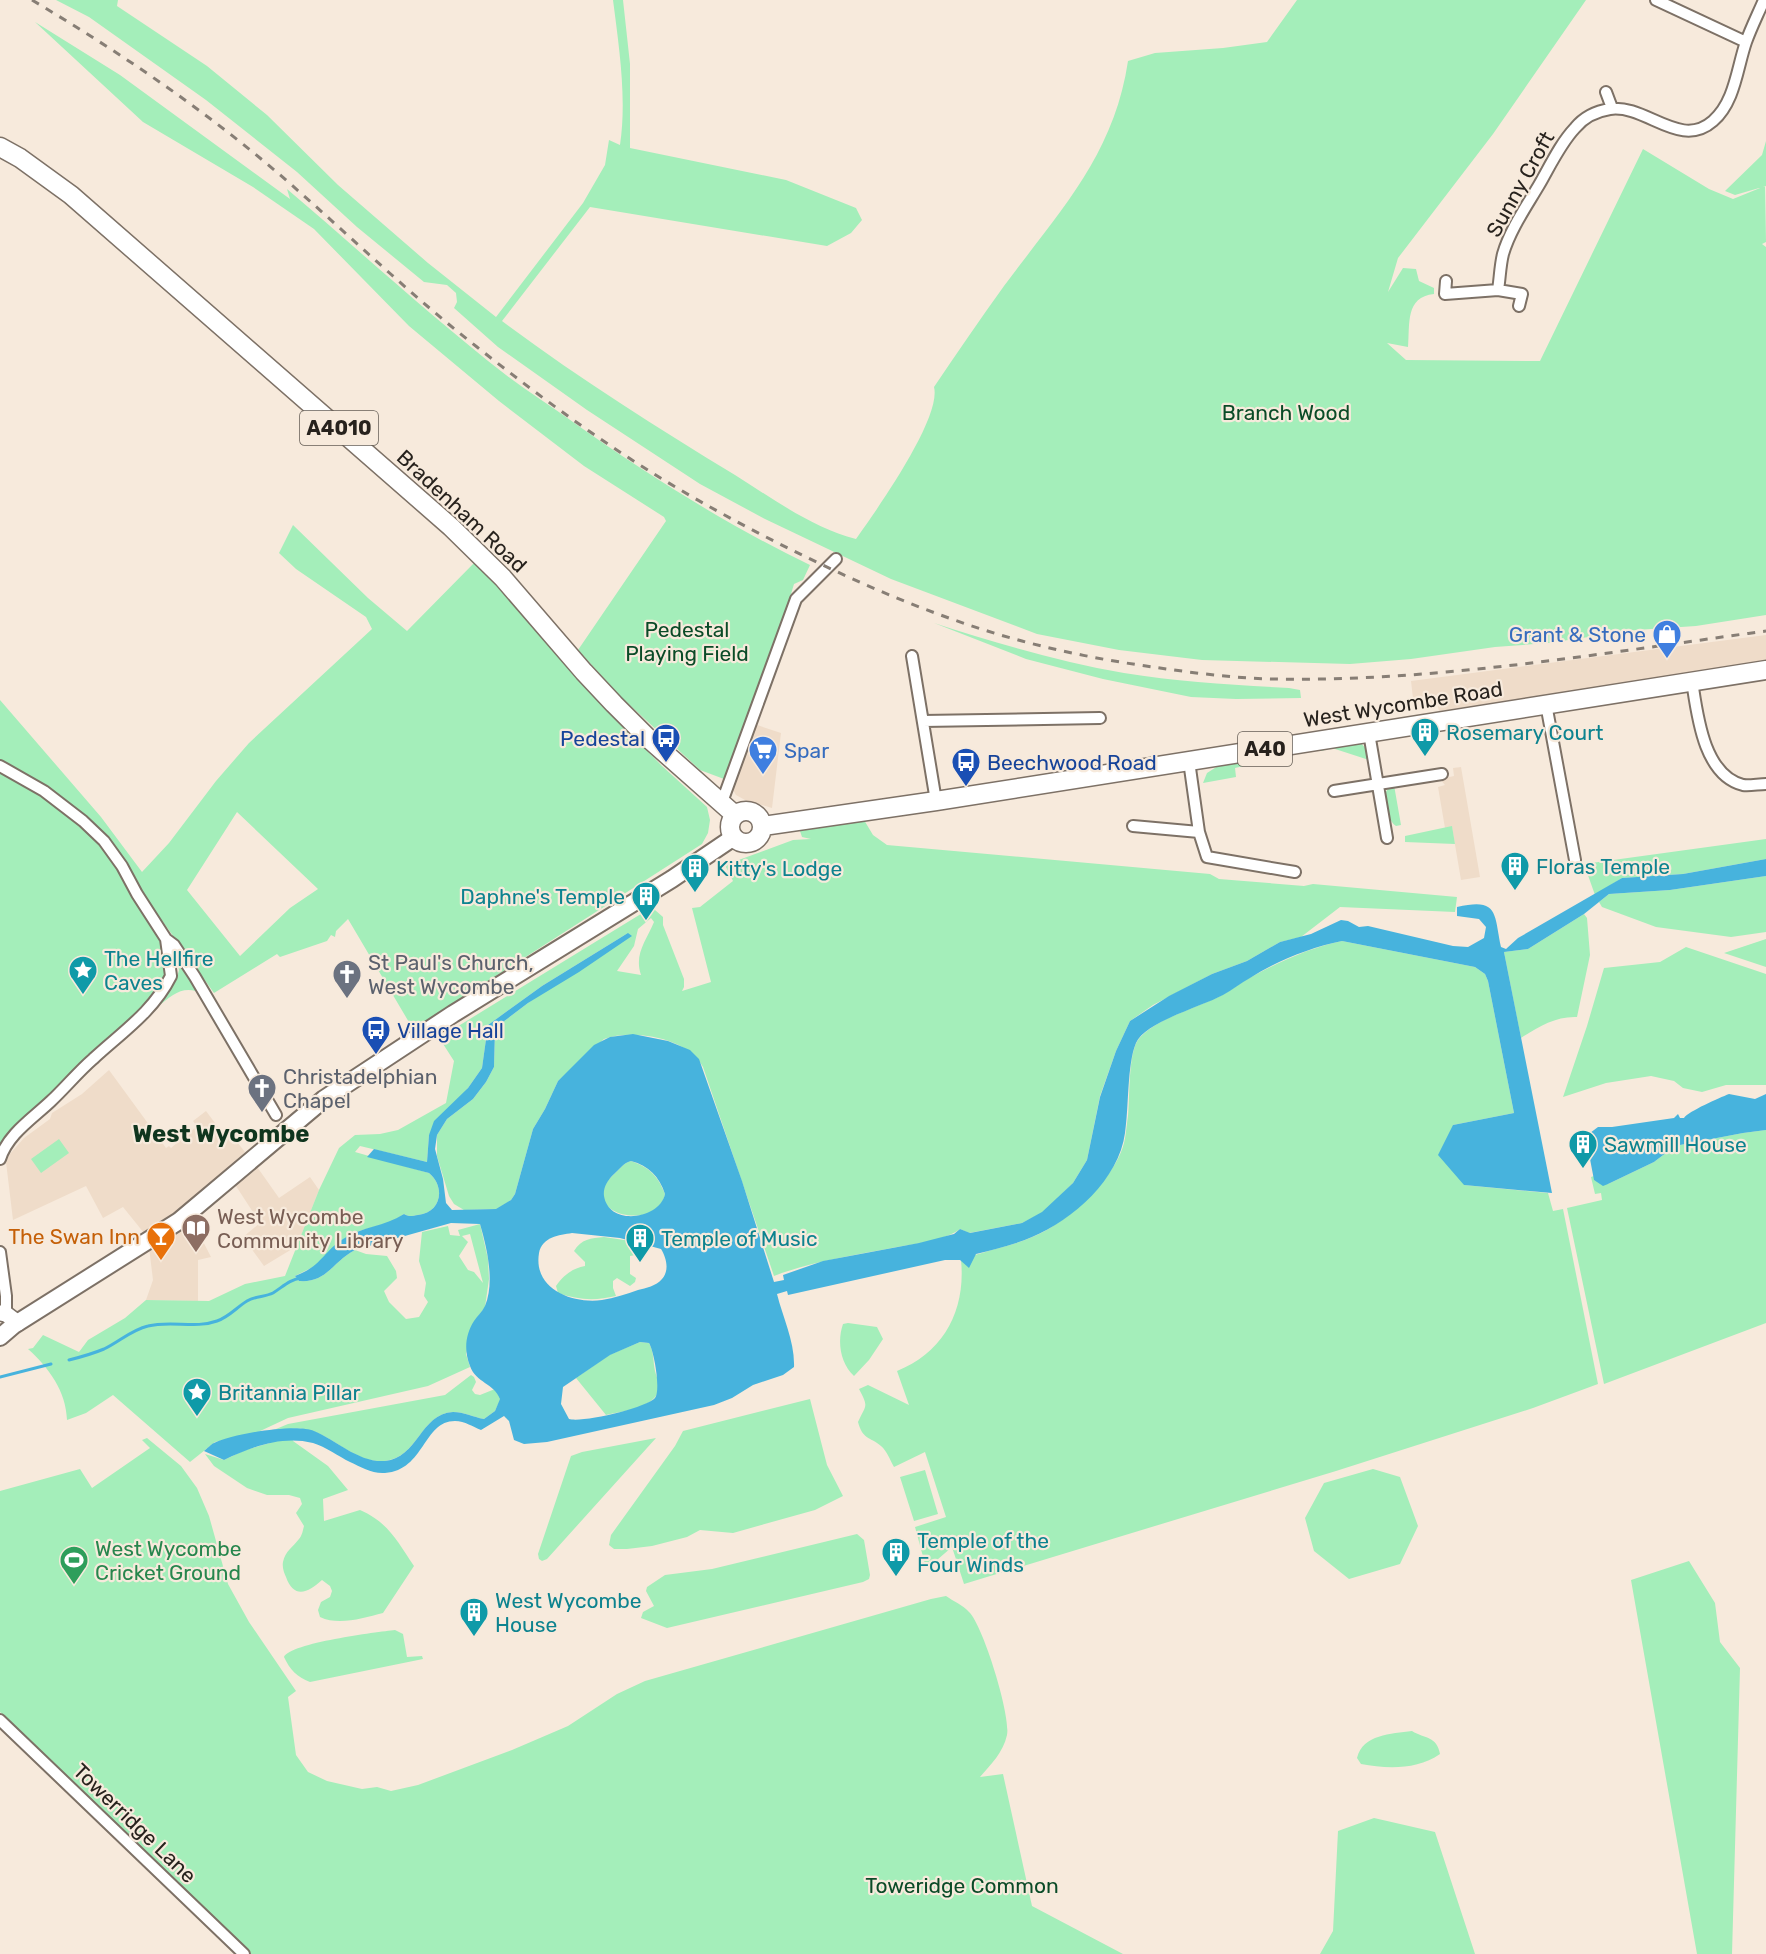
<svg xmlns="http://www.w3.org/2000/svg" width="1766" height="1954" font-family="Rubik,sans-serif">
	<rect width="100%" height="100%" fill="#f7eadc"/>
	<path fill="#efdcc9" d="M1766,635V661L1439,711L1437,703L1414,707L1411,681Z
		M754,724L781,733L772,808L745,800L736,795L733,790V782Z
		M1461,767L1480,877L1461,880L1452,827L1445,828L1438,787L1445,785L1440,779L1454,776L1453,768Z
		M109,1070L166,1148L169,1146L171,1148L197,1126L193,1121L206,1111L221,1131L226,1128L245,1152L180,1213L144,1233L123,1207L103,1218L86,1186L13,1220L6,1162L9,1155L24,1138L50,1119L52,1113L82,1094Z
		M255,1164L279,1198L310,1177L319,1190L297,1246L264,1266L243,1237L260,1223L234,1183Z
		M191,1218L211,1257L198,1260V1301L146,1300L153,1280L149,1247Z"/>
	<path fill="#a4eeba" fill-rule="evenodd" d="M56,0H118L117,6L207,66L267,115L338,185L428,263L496,317L583,203L605,165L609,140L620,145C627,98 619,47 613,0H623L630,64V148L786,180L856,208L862,220L851,233L827,246L590,207L502,321C577,377 656,427 735,475C773,499 813,528 856,539C876,511 942,418 934,387C957,353 980,319 1004,286C1058,213 1114,156 1128,61L1155,53L1223,48L1267,42L1297,0H1586L1493,134L1398,258L1388,292L1403,268L1416,269L1419,281L1434,288V294C1405,297 1410,324 1408,347L1387,343L1406,360L1540,361L1643,149L1709,189L1733,199L1765,186L1766,242L1762,244L1766,247V615L1696,626L1636,630L1548,643L1495,647L1411,659L1350,664L1202,660L1119,650L1037,634L891,579L765,519L700,484L587,410L498,347L454,308L457,302L456,293L447,285L424,282L357,227L297,172L206,100L89,17Z
		M35,22L120,75L290,199L287,189C360,251 430,316 506,375C527,391 551,406 573,422C648,475 727,525 810,565L803,580L794,584L772,657L724,779L700,770L621,697L578,650L666,521L664,517L584,466L499,401L409,326L314,229L253,187L143,122Z
		M1766,141V186L1735,195L1725,191L1762,155Z
		M293,525L368,598L407,631L475,562L520,607L592,694L662,766L707,807L710,820L708,833L702,844L413,1029L348,919L336,931L335,937L331,935L327,941L280,957L277,954L214,993L153,908L120,856L0,762V700L101,817L142,872L169,843L216,781L249,743L372,629L366,617L296,569L279,553ZM237,812L318,889L290,908L240,956L187,890Z
		M934,623C996,643 1060,662 1124,673C1179,682 1234,685 1289,688L1300,690L1301,698L1236,699L1191,697L1103,679L1026,659Z
		M1348,742H1360L1369,752V760L1332,748L1321,751L1320,748L1235,768L1236,777L1203,783L1207,773L1218,766Z
		M0,771L29,786L79,821L101,844L119,868L161,939L167,973L162,986L147,1006L71,1072L0,1150Z
		M1394,785L1401,825L1396,826C1388,821 1383,802 1386,792C1388,788 1390,787 1394,785Z
		M864,820L873,835L887,845L1210,874L1219,879L1304,886L1313,884L1457,897L1455,912L1340,907L1301,937L1280,942L1247,961L1212,974L1153,1005L1130,1021L1116,1051L1100,1096L1087,1160L1073,1183L1042,1213L1022,1223L969,1233L960,1229C946,1240 915,1244 897,1247C855,1255 813,1261 774,1276L703,1067C689,1038 632,1028 604,1039L558,1081L545,1109L533,1129L515,1194L511,1200L497,1209H490L464,1210L454,1204L449,1196L437,1156V1135L447,1119L473,1099L486,1082L494,1067L495,1030L499,1025L528,1003L628,933L542,986L488,1025L482,1068L468,1088L429,1135L427,1162L360,1146L355,1152L429,1173C446,1187 441,1213 418,1215C412,1216 409,1217 404,1214L392,1222L359,1231L342,1240L317,1265L295,1276L299,1281C327,1283 332,1262 355,1250L366,1254L387,1256L396,1271L397,1278L384,1291L389,1302L406,1319L419,1317L428,1302L424,1296L426,1283L419,1261L422,1232L448,1226L450,1235L460,1236L458,1230L480,1224L488,1259L489,1279L485,1307L474,1322L466,1354L470,1367L428,1386L288,1418L258,1432L215,1442L190,1462L113,1395L86,1413L67,1420C66,1391 49,1368 28,1349L33,1348L43,1335L79,1352L88,1340L125,1318L146,1300L209,1301L245,1284L285,1276L319,1190L339,1148L355,1135L380,1134L398,1130L446,1103L454,1061L438,1036L447,1033L649,909L655,910L663,917V925L684,979V987L682,991L711,982L692,908L700,907L733,881L725,865L793,840L811,839L802,837L800,831ZM651,918L654,922C646,941 634,954 641,975L617,971L634,946L638,929ZM470,1234L483,1283L474,1272L468,1270L459,1256L468,1242L462,1236Z
		M1452,826L1455,844L1405,842V836Z
		M1766,839V859L1683,874L1622,878L1595,895L1584,864Z
		M1766,876V932L1731,937L1656,927L1602,907L1599,902L1609,894L1670,890Z
		M1584,914L1587,918L1590,955L1577,1017C1556,1016 1538,1027 1521,1038L1504,952L1528,949Z
		M1766,939V967L1724,953Z
		M1342,941L1475,967L1485,974L1488,981L1514,1113L1453,1125L1464,1185L1548,1193L1553,1211L1563,1209L1598,1384L1533,1408L1336,1471L964,1584L952,1547L937,1560L925,1564L915,1527L946,1517L925,1452L894,1467C890,1460 887,1451 881,1446C869,1436 863,1440 858,1422C866,1404 869,1408 859,1389L868,1385L909,1405L897,1371C944,1352 966,1310 961,1260C983,1251 1008,1247 1030,1238C1064,1225 1107,1186 1121,1152C1126,1141 1126,1128 1128,1116C1130,1098 1128,1054 1138,1040C1153,1019 1200,1007 1222,995C1233,989 1242,981 1253,976C1281,961 1312,947 1342,941Z
		M1686,947L1766,974V1085H1726L1702,1092L1683,1088L1674,1081L1651,1076L1606,1083L1563,1097L1587,1026L1604,968L1660,962Z
		M174,951L204,994C183,984 174,994 157,1007L176,981L179,970Z
		M1766,1130V1323L1604,1384L1567,1208L1602,1200L1601,1193L1595,1194L1591,1177L1594,1176V1180L1608,1184L1654,1162L1671,1149L1680,1145L1743,1133Z
		M59,1139L69,1153L41,1173L31,1159Z
		M631,1161C649,1167 658,1176 665,1194C657,1234 574,1213 613,1175C619,1170 623,1163 631,1161Z
		M604,1237L644,1243L646,1247L641,1254L630,1256V1274L636,1278L635,1282L630,1286L617,1278L613,1281V1288L616,1296C595,1301 578,1300 558,1293L556,1286C564,1275 571,1269 585,1266V1262L574,1251C581,1239 591,1238 604,1237Z
		M848,1323L877,1327L883,1339L869,1360L854,1376C840,1363 837,1341 843,1324Z
		M640,1342L649,1343C654,1352 653,1361 655,1371C656,1375 658,1380 659,1384C661,1408 622,1411 606,1415L576,1378L609,1355Z
		M471,1375L474,1377L476,1382L472,1390L475,1394L480,1395L495,1389L501,1398L495,1411L484,1419C473,1417 464,1412 453,1412C420,1414 419,1457 385,1461C350,1465 327,1424 291,1429L293,1441L328,1466L348,1490L323,1499L324,1521L360,1510C389,1523 397,1541 414,1566L383,1613C363,1618 339,1626 320,1617L318,1610L321,1602L330,1597L332,1591L330,1586L322,1580C309,1592 294,1600 286,1577C284,1573 282,1567 283,1562C285,1551 293,1547 299,1539C302,1536 303,1530 304,1526L296,1513L302,1504L300,1498L289,1495H267L247,1488L214,1466L205,1454L224,1460L245,1450L270,1443L269,1439L276,1429L288,1424L445,1395Z
		M810,1399L827,1465L843,1496L815,1510L733,1533L700,1530L687,1537L652,1546L627,1549H614L609,1545L611,1535L675,1446L683,1431Z
		M147,1438L181,1466L197,1488L209,1516L228,1584L249,1622L296,1691L288,1697L296,1755L308,1772L327,1781L362,1789L377,1787L391,1791L418,1785L512,1750L568,1726L617,1694L645,1681L931,1599L946,1596C953,1601 963,1605 969,1612C983,1625 1011,1716 1007,1735C1003,1753 991,1764 980,1777L1003,1774L1032,1906L1123,1954H251L0,1712V1491L80,1469L92,1488L150,1448L142,1440Z
		M656,1438L547,1559L542,1561L539,1559L538,1554L571,1456L582,1452Z
		M1373,1469L1400,1477L1418,1526L1400,1564L1349,1579L1314,1551L1305,1518L1324,1483Z
		M925,1470L938,1514L914,1521L900,1477Z
		M857,1534L864,1540L870,1575L869,1579L863,1582L667,1628L641,1618L643,1612L654,1606L646,1591L647,1587L665,1575L712,1569Z
		M1689,1561L1715,1603L1720,1642L1740,1668L1732,1954H1697L1631,1580Z
		M395,1630L403,1634L407,1657L422,1656L423,1659L310,1682C297,1677 290,1670 284,1657C290,1643 377,1632 395,1630Z
		M1412,1731C1425,1739 1437,1736 1440,1754C1417,1770 1387,1769 1361,1764L1357,1758C1363,1734 1391,1734 1412,1731Z
		M1374,1818L1435,1832L1475,1954H1320L1333,1931L1338,1831Z"/>
	<path fill="#47b3dd" fill-rule="evenodd" d="M1766,859V876L1670,890L1609,894L1584,914L1528,949L1504,952L1552,1193L1464,1185L1438,1155L1453,1125L1514,1113L1488,981L1485,974L1475,967L1342,941C1311,947 1277,961 1250,978C1241,983 1232,990 1223,995C1203,1006 1145,1022 1136,1043C1127,1064 1129,1108 1125,1133C1119,1179 1073,1220 1032,1237C1014,1245 994,1249 976,1254L969,1268L960,1260H945L788,1295L787,1291L777,1294C783,1318 795,1342 794,1367L783,1375L753,1385L732,1398L714,1405L547,1442L524,1444L514,1440L509,1421L504,1416L481,1430C473,1427 465,1421 455,1421C423,1421 425,1470 385,1473C372,1474 361,1467 350,1462C338,1456 326,1447 313,1443C282,1435 251,1447 224,1460L204,1451C207,1449 211,1444 214,1443C232,1434 296,1423 314,1431C336,1440 359,1463 385,1461C418,1458 420,1414 453,1412C464,1412 473,1417 484,1419L495,1411L500,1399C494,1383 476,1383 470,1366C464,1351 465,1335 474,1321C477,1316 482,1312 485,1306C495,1282 487,1248 480,1224L451,1223L355,1250C332,1262 327,1283 299,1281L295,1276C322,1266 323,1252 343,1239C363,1226 384,1227 404,1214C409,1217 412,1216 418,1215C441,1213 446,1187 429,1173L367,1157L374,1149L427,1162L429,1135L434,1121L468,1088L482,1068L488,1025L542,986L628,933L632,936L579,972L528,1003L499,1025L495,1030L494,1067L486,1082L473,1099L447,1119L437,1135L435,1149L443,1179L446,1203L452,1210L496,1209L511,1200L515,1194L533,1129L545,1109L558,1081L594,1045L610,1037L633,1034L668,1041L690,1050L699,1059L742,1181L774,1282L784,1280L783,1275L823,1261L919,1243L954,1234L960,1229L970,1233L1022,1223L1042,1212L1073,1183L1087,1160L1100,1097L1116,1051L1130,1021L1169,996L1212,974L1247,961L1280,942L1311,934L1341,920L1348,921L1359,927L1368,926L1453,946L1468,947L1484,938L1486,927L1479,919L1457,916V907C1499,897 1494,914 1501,947L1506,949L1518,938L1622,878L1683,874ZM631,1161C649,1166 659,1176 665,1194C660,1219 609,1227 604,1196C603,1188 607,1181 613,1175C619,1170 623,1163 631,1161ZM572,1233L620,1238L661,1249C666,1257 670,1270 662,1279C656,1286 646,1288 638,1290C627,1294 614,1298 602,1300C572,1304 533,1289 539,1253C542,1237 559,1235 572,1233ZM640,1342L649,1343C654,1351 661,1390 655,1398C646,1408 582,1423 569,1419L561,1404L563,1387L610,1355Z
		M1729,1094L1755,1099L1766,1094V1130L1743,1133L1680,1145L1671,1149L1654,1162L1608,1184L1603,1186L1594,1180L1590,1159L1587,1160L1584,1142L1591,1140L1590,1133L1598,1127H1612L1674,1118L1678,1114L1680,1118H1684C1689,1111 1719,1098 1729,1094Z"/>
	<g fill="none" stroke-linecap="round" stroke-linejoin="round">
		<path stroke="#47b3dd" stroke-width="3" d="M69,1360C81,1357 92,1354 104,1349C119,1342 131,1330 148,1326C171,1320 195,1329 217,1321C229,1317 237,1307 247,1301C255,1296 265,1297 273,1293C284,1286 289,1280 301,1278
			M0,1377L51,1364"/>
		<g stroke="#7d7166" stroke-width="14">
			<path id="street" d="M1656,0L1746,42
				M1606,92L1612,108
				M1446,281L1445,294L1498,290C1500,278 1500,266 1503,254C1510,230 1526,207 1539,185C1550,166 1560,144 1575,128C1584,117 1597,111 1610,109C1646,104 1680,150 1713,121C1735,102 1737,68 1746,42C1751,28 1758,14 1764,0
				M1498,290L1522,294L1519,306
				M912,656L936,801
				M1692,681C1697,713 1703,775 1743,785C1749,786 1759,784 1766,784
				M1546,704L1575,860
				M923,721L1100,718
				M1369,733L1387,838
				M1189,761L1199,832L1207,857L1295,872
				M0,766L44,791L83,821L104,841L122,866L137,894L166,939L171,976C153,1012 121,1033 93,1059C78,1072 65,1088 51,1101C32,1119 8,1134 0,1159
				M1334,791L1442,774
				M722,802L796,599L836,559
				M1133,826L1199,832
				M166,939L174,945L195,977L276,1115
				M0,1252L6,1296V1314
				M0,1720L244,1954"/>
		</g>
		<g stroke="#7d7166" stroke-width="18">
			<path id="secondary" d="M0,1313L6,1314L18,1323"/>
		</g>
		<g stroke="#7d7166" stroke-width="20">
			<path id="primary" d="M0,1337L14,1325L179,1221L324,1099L453,1014L672,879L734,837"/>
		</g>
		<g stroke="#7d7166" stroke-width="21">
			<path id="highway" d="M0,147L20,158L71,195L451,527L503,578L584,672L614,704L649,739L735,815
				M730 827a16 16 0 1 1 32 0a16 16 0 1 1-32 0Z
				M763,826L936,801L1766,670"/>
		</g>
		<use href="#street" stroke="#fff" stroke-width="10"/>
		<use href="#secondary" stroke="#fff" stroke-width="15"/>
		<use href="#primary" stroke="#fff" stroke-width="16"/>
		<use href="#highway" stroke="#fff" stroke-width="18"/>
		<path stroke="#877e75" stroke-width="3" stroke-dasharray="8 8" stroke-linecap="butt" d="M32,0C119,52 202,108 279,174C345,231 408,293 477,347C525,385 574,422 626,456C702,506 784,548 866,585C917,607 969,627 1022,641C1063,652 1104,660 1146,666C1187,672 1230,678 1272,679C1438,682 1602,653 1766,631"/>
	</g>
	<defs>
		<g id="shop-pin" transform="scale(1.5)"><path d="M0 17L-7.5 6A9.5 9.5 0 1 1 7.5 6Z" fill="#3f7fe0" stroke="#f7eadc"/><path d="M-5-2.5h2.3a2.7 3.5 0 0 1 5.4 0H5L5.5 6h-11ZM-1.5-2.5h3a1.5 2.3 0 0 0-3 0Z" fill="#fff"/></g>
		<g id="building-pin" transform="scale(1.5)"><path d="M0 17L-7.5 6A9.5 9.5 0 1 1 7.5 6Z" fill="#0f9aa8" stroke="#f7eadc"/><path d="M-4-6H4V6H1V3H-1V6H-4ZM-2.5-4.3h1.7v1.8h-1.7ZM.8-4.3h1.7v1.8H.8ZM-2.5-1h1.7V.8h-1.7ZM.8-1h1.7V.8H.8Z" fill="#fff"/></g>
		<g id="bus-pin" transform="scale(1.5)"><path d="M0 17L-7.5 6A9.5 9.5 0 1 1 7.5 6Z" fill="#1a4fb4" stroke="#f7eadc"/><path d="M-5-6H5V4H4V6H2V4H-2V6H-4V4H-5ZM-3.5-4V0h7V-4ZM-3.5 1.2v1.5H-2V1.2ZM2 1.2v1.5H3.5V1.2Z" fill="#fff"/></g>
		<g id="supermarket-pin" transform="scale(1.5)"><path d="M0 17L-7.5 6A9.5 9.5 0 1 1 7.5 6Z" fill="#3f7fe0" stroke="#f7eadc"/><path d="M-6-5.5h2.5l.6 2H6L4.5 2H-2.5L-4.4-4H-6ZM-1.5 3.2a1.3 1.3 0 1 0 .1 0ZM3 3.2a1.3 1.3 0 1 0 .1 0Z" fill="#fff"/></g>
		<g id="sight-pin" transform="scale(1.5)"><path d="M0 17L-7.5 6A9.5 9.5 0 1 1 7.5 6Z" fill="#0f9aa8" stroke="#f7eadc"/><path d="M0-6L1.8-2.2L6-1.7L2.9 1.2L3.7 5.4L0 3.3L-3.7 5.4L-2.9 1.2L-6-1.7L-1.8-2.2Z" fill="#fff"/></g>
		<g id="church-pin" transform="scale(1.5)"><path d="M0 17L-7.5 6A9.5 9.5 0 1 1 7.5 6Z" fill="#6b7280" stroke="#f7eadc"/><path d="M-1.2-6h2.4v3.5h3.3v2.4h-3.3V6h-2.4V-.1h-3.3v-2.4h3.3Z" fill="#fff"/></g>
		<g id="library-pin" transform="scale(1.5)"><path d="M0 17L-7.5 6A9.5 9.5 0 1 1 7.5 6Z" fill="#8d6e63" stroke="#f7eadc"/><path d="M-6-4Q-3-5.5-.7-3.5V5Q-3 3-6 4ZM6-4Q3-5.5 .7-3.5V5Q3 3 6 4Z" fill="#fff"/></g>
		<g id="bar-pin" transform="scale(1.5)"><path d="M0 17L-7.5 6A9.5 9.5 0 1 1 7.5 6Z" fill="#e8710a" stroke="#f7eadc"/><path d="M-6-5H6L.8 .8V4.5H3.5V6h-7V4.5H-.8V.8Z" fill="#fff"/></g>
		<g id="stadium-pin" transform="scale(1.5)"><path d="M0 17L-7.5 6A9.5 9.5 0 1 1 7.5 6Z" fill="#2e9e5b" stroke="#f7eadc"/><path d="M0-5a6.5 5 0 1 0 0 10a6.5 5 0 1 0 0-10ZM-3.5-1.8h7v3.6h-7Z" fill="#fff"/></g>
	</defs>
	<g fill-rule="evenodd">
		<use href="#shop-pin" x="1667" y="634"/>
		<use href="#building-pin" x="1425" y="732"/>
		<use href="#bus-pin" x="666" y="738"/>
		<use href="#supermarket-pin" x="763" y="750"/>
		<use href="#bus-pin" x="966" y="762"/>
		<use href="#building-pin" x="1515" y="866"/>
		<use href="#building-pin" x="695" y="868"/>
		<use href="#building-pin" x="646" y="896"/>
		<use href="#sight-pin" x="83" y="970"/>
		<use href="#church-pin" x="347" y="974"/>
		<use href="#bus-pin" x="376" y="1030"/>
		<use href="#church-pin" x="262" y="1088"/>
		<use href="#building-pin" x="1583" y="1144"/>
		<use href="#library-pin" x="196" y="1228"/>
		<use href="#bar-pin" x="161" y="1236"/>
		<use href="#building-pin" x="640" y="1238"/>
		<use href="#sight-pin" x="197" y="1392"/>
		<use href="#building-pin" x="896" y="1552"/>
		<use href="#stadium-pin" x="74" y="1560"/>
		<use href="#building-pin" x="474" y="1612"/>
	</g>
	<g text-anchor="middle" dominant-baseline="central" stroke-width="4.5" stroke-linejoin="round" paint-order="stroke">
		<g fill="#f7eadc" stroke="#655e56" stroke-width="1.5">
			<rect x="300" y="411" width="78" height="34" rx="4.5"/>
			<rect x="1238" y="732" width="54" height="34" rx="4.5"/>
		</g>
		<g font-size="20" font-weight="bold" fill="#27221d">
			<text x="339" y="428">A4010</text>
			<text x="1265" y="749">A40</text>
		</g>
		<g font-size="21" fill="#27221d" stroke="#f7eadc">
			<text transform="translate(1520 184) rotate(-61)">Sunny Croft</text>
			<text transform="translate(462 511) rotate(43)">Bradenham Road</text>
			<text transform="translate(1403 704) rotate(-9)">West Wycombe Road</text>
			<text transform="translate(135 1823) rotate(44)">Towerridge Lane</text>
		</g>
		<g font-size="21" fill="#0a4b27" stroke="#f7eadc">
			<text x="1286" y="412">Branch Wood</text>
			<text x="687" y="629">Pedestal<tspan x="687" dy="24">Playing Field</tspan></text>
			<text x="962" y="1885">Toweridge Common</text>
		</g>
		<g font-size="21" fill="#366cbe" stroke="#f7eadc" text-anchor="end">
			<text x="1646" y="634">Grant &amp; Stone</text>
			<text x="784" y="750" text-anchor="start">Spar</text>
		</g>
		<g font-size="21" fill="#0d838f" stroke="#f7eadc" text-anchor="start">
			<text x="1446" y="732">Rosemary Court</text>
			<text x="1536" y="866">Floras Temple</text>
			<text x="716" y="868">Kitty's Lodge</text>
			<text x="625" y="896" text-anchor="end">Daphne's Temple</text>
			<text x="104" y="958">The Hellfire<tspan x="104" dy="24">Caves</tspan></text>
			<text x="1604" y="1144">Sawmill House</text>
			<text x="661" y="1238">Temple of Music</text>
			<text x="218" y="1392">Britannia Pillar</text>
			<text x="917" y="1540">Temple of the<tspan x="917" dy="24">Four Winds</tspan></text>
			<text x="495" y="1600">West Wycombe<tspan x="495" dy="24">House</tspan></text>
		</g>
		<g font-size="21" fill="#164399" stroke="#f7eadc" text-anchor="start">
			<text x="645" y="738" text-anchor="end">Pedestal</text>
			<text x="987" y="762">Beechwood Road</text>
			<text x="397" y="1030">Village Hall</text>
		</g>
		<g font-size="21" fill="#5b616d" stroke="#f7eadc" text-anchor="start">
			<text x="368" y="962">St Paul's Church,<tspan x="368" dy="24">West Wycombe</tspan></text>
			<text x="283" y="1076">Christadelphian<tspan x="283" dy="24">Chapel</tspan></text>
		</g>
		<g font-size="21" fill="#785e54" stroke="#f7eadc" text-anchor="start">
			<text x="217" y="1216">West Wycombe<tspan x="217" dy="24">Community Library</tspan></text>
		</g>
		<g font-size="21" fill="#c56008" stroke="#f7eadc" text-anchor="end">
			<text x="140" y="1236">The Swan Inn</text>
		</g>
		<g font-size="21" fill="#27864d" stroke="#f7eadc" text-anchor="start">
			<text x="95" y="1548">West Wycombe<tspan x="95" dy="24">Cricket Ground</tspan></text>
		</g>
		<g font-size="24" font-weight="bold" fill="#0f351e" stroke="#f7eadc">
			<text x="221" y="1134">West Wycombe</text>
		</g>
	</g>
</svg>
